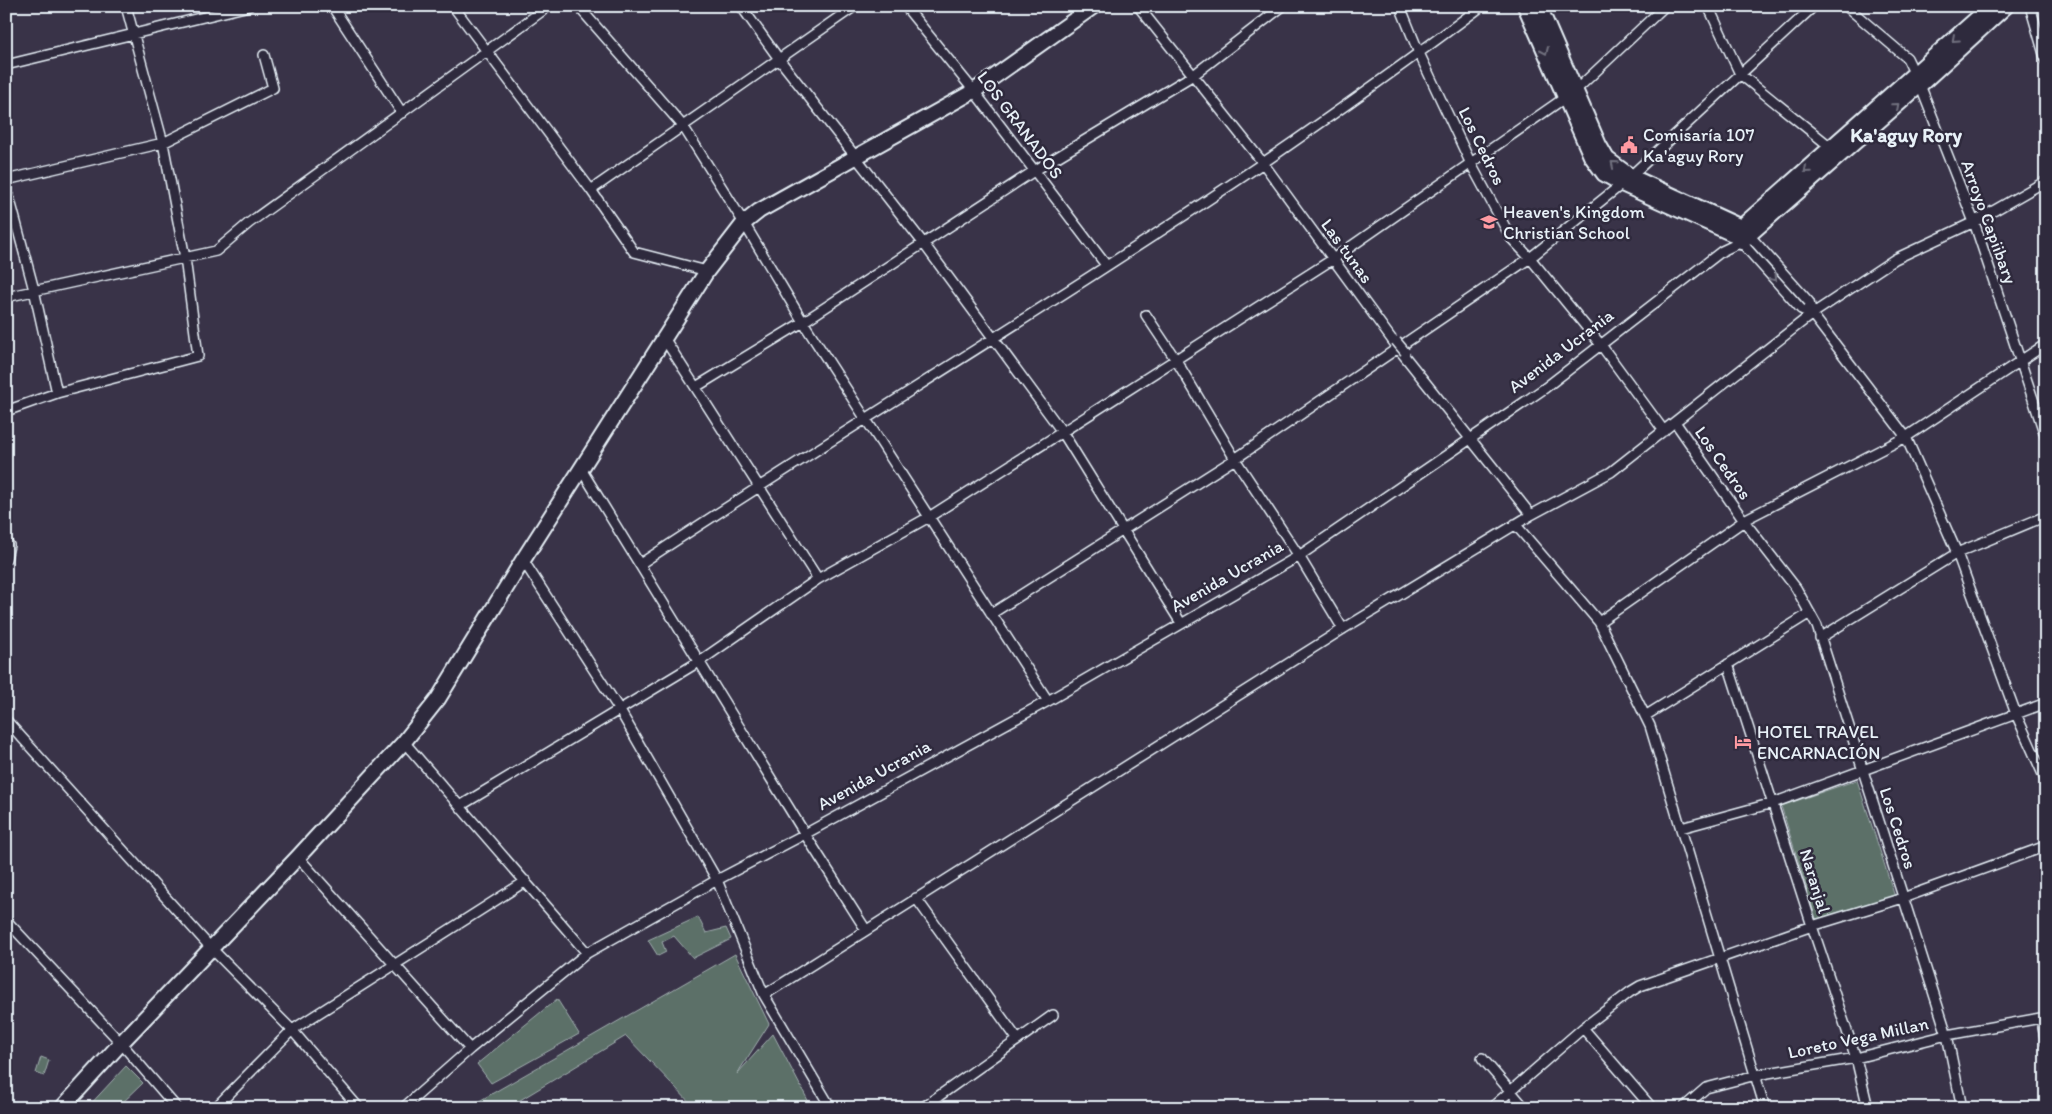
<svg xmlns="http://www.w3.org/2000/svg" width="2052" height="1114" font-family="Itim,sans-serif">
	<rect width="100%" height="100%" fill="#393348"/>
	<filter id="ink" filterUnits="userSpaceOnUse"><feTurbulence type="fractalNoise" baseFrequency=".02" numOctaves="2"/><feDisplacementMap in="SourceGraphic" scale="10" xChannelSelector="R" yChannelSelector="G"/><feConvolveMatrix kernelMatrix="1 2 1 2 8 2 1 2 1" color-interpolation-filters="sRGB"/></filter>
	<g filter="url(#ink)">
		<path fill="#5b6f68" stroke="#a2b0b0" d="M1857,780L1896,900L1819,928L1781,806Z
			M698,917L706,933L726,928L731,939L693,958L674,936L662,942L666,952L658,956L648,940Z
			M735,954L769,1024L737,1074L773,1034L812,1108H715L711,1103L702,1108H695L626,1036L507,1108H467Z
			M557,999L579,1034L491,1083L477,1064Z
			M41,1057L49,1060L44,1076L36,1073Z
			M126,1066L143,1083L117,1108H87Z"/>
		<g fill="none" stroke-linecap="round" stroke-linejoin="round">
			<g stroke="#e8f1f8" stroke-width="12">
				<path id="street" d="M332,6L402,113
					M453,6L591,190L634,252L707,271
					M578,6L683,126L744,223L803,322L1048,701
					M741,6L779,59L924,244L1063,433L1181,623
					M905,6L974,91L1106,265
					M1138,6L1263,163L1398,348L1531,515
					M1400,6L1419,53L1471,164L1511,238L1530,258L1601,345L1664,431
					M1708,6L1740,74L1833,149
					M1846,6L1907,58L1920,85L1974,222L2046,438
					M2030,6L2046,61
					M6,65L249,6
					M6,180L163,143L273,88L264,55
					M6,185L34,290L57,393
					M591,190L855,6
					M6,297L216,251L249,223L549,6
					M1812,314L1906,437L1957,553L2016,714L2046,781
					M1146,315L1176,360L1235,459L1299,556L1343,629
					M664,338L818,579
					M696,387L803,322L1034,171L1195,74L1283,6
					M6,411L57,393L198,356L185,258L163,143L126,6
					M1675,422L1744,521L1796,588L1817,626L1947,1035L1962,1108
					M581,469L805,834L866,930
					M1515,524L1599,622L1650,726L1765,1108
					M6,541L9,545L6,559
					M523,560L619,709L717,880L764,995L831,1108
					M640,564C846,428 1059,301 1263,163C1337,112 1410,60 1482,6
					M991,614L1235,459L1530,258L1622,184L1814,6
					M1599,622L1748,518L1906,437L2046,344
					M1820,638L1957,553L2046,516
					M1728,664L1812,926L1856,1058L1868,1108
					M1645,716L1810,613
					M6,720L211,948L292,1030L359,1108
					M404,742L587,953
					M460,806L700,661L818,579L929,517L1333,259L1576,90L1665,6
					M1681,828L1773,803L2046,703
					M298,857L470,1049
					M916,898L1018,1040
					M6,920L121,1043L177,1108
					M764,995L1343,629L1531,515L1611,472L1812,314L1895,259L1974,222L2046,181
					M2041,1018L2046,1042
					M1583,1028L1652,1108
					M1482,1058L1525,1108
					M215,1108L292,1030L526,881
					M403,1108L470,1049L587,953L717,880L805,834L1048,701L1299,556L1545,388L1722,251L1741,242L1801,309L1812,314L1809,302L1749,235
					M922,1108L1053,1015
					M1491,1108L1583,1028L1630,992L1640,986L1812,926L1903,898L2046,846
					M1683,1108L1706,1088L1756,1075L1856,1058L1947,1035L2046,1017"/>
			</g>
			<g stroke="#e8f1f8" stroke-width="18">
				<path id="secondary" d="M1525,6L1591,156L1604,174L1622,184L1733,234L1741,242L1920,85L2006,6
					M1539,6L1599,145L1607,159L1630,176L1741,227L1747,233
					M1733,234L1991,6
					M62,1108L121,1043L298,857L404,742L438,699L523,560L707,271L744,223L759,211L974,91L1094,6"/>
			</g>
			<use href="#street" stroke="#2f2a3d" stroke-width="9"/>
			<use href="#secondary" stroke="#2f2a3d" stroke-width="14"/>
			<g stroke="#e8f1f8" stroke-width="12" stroke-linecap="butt">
				<path id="street-bridge" d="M1396,341L1405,352"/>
			</g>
			<use href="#street-bridge" stroke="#2f2a3d" stroke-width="9"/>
		</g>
		<defs><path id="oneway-chevron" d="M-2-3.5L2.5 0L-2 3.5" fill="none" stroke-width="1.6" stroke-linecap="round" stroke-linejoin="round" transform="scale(1.25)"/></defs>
		<g stroke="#70707e">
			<use href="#oneway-chevron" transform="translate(1955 39) rotate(138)"/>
			<use href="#oneway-chevron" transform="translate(1545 51) rotate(66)"/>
			<use href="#oneway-chevron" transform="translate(1896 106) rotate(-41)"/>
			<use href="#oneway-chevron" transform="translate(1614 164) rotate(-140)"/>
			<use href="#oneway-chevron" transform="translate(1807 170) rotate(139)"/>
			<use href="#oneway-chevron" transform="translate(1774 278) rotate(48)"/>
		</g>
	</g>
	<defs>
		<g id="civic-bare" transform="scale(1.35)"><path d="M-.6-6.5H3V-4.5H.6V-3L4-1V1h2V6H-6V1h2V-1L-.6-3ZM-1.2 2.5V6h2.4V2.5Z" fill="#ff9aa2" stroke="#2f2a3d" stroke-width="2.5" paint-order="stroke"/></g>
		<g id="school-bare" transform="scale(1.35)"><path d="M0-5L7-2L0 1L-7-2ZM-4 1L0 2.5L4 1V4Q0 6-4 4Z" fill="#ff9aa2" stroke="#2f2a3d" stroke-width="2.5" paint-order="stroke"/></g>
		<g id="hotel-bare" transform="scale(1.35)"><path d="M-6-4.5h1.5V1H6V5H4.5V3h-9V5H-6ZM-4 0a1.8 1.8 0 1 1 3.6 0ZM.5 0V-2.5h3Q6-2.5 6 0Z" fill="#ff9aa2" stroke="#2f2a3d" stroke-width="2.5" paint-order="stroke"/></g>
	</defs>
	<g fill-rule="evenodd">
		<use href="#civic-bare" x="1629" y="145"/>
		<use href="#school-bare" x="1489" y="222"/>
		<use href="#hotel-bare" x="1743" y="742"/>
	</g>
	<g text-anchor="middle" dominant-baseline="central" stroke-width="5" stroke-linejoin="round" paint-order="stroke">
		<g font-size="18" fill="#e8f1f8" stroke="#2f2a3d">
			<text transform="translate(1020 125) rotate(53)">LOS GRANADOS</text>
			<text transform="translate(1482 146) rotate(64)">Los Cedros</text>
			<text transform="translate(1989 222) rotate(70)">Arroyo Capiibary</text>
			<text transform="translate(1347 251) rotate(54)">Las tunas</text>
			<text transform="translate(1561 351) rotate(-37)">Avenida Ucrania</text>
			<text transform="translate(1723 463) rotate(55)">Los Cedros</text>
			<text transform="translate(1227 576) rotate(-30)">Avenida Ucrania</text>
			<text transform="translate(874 775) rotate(-29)">Avenida Ucrania</text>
			<text transform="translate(1898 828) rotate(72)">Los Cedros</text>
			<text transform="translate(1815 881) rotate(73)">Naranjal</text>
			<text transform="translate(1858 1038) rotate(-12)">Loreto Vega Millan</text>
		</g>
		<g font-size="18" fill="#e8f1f8" stroke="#2f2a3d" text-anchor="start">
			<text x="1643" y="135">Comisaría 107<tspan x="1643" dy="21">Ka'aguy Rory</tspan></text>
			<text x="1503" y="212">Heaven's Kingdom<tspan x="1503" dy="21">Christian School</tspan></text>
			<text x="1757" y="732">HOTEL TRAVEL<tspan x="1757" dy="21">ENCARNACIÓN</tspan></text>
		</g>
		<g font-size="20" font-weight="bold" fill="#e8f1f8" stroke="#2f2a3d">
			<text x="1906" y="135">Ka'aguy Rory</text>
		</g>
	</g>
	<rect width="2052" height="1114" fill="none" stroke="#2f2a3d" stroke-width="25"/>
	<rect x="12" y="12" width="2027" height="1089" fill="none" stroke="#e8f1f8" stroke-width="2" filter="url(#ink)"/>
</svg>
